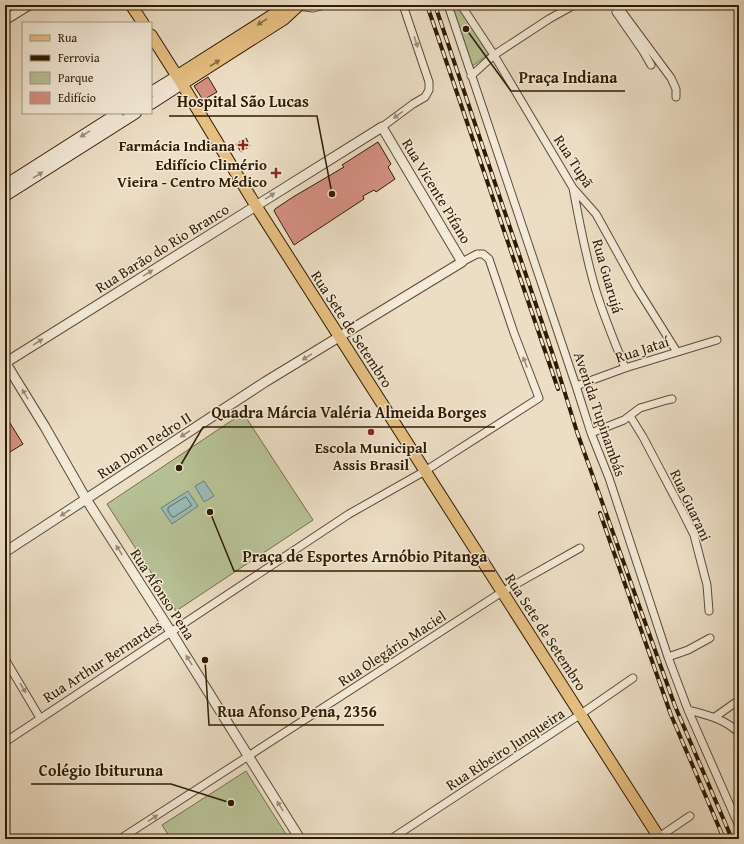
<svg xmlns="http://www.w3.org/2000/svg" width="744" height="844" font-family="'Gentium Book Plus',serif">
	<rect width="100%" height="100%" fill="#ecdec5"/>
	<filter id="stains"><feTurbulence type="fractalNoise" baseFrequency=".005" numOctaves="4"/><feColorMatrix values="0 0 0 0 .2 0 0 0 0 .09 0 0 0 0 .02 0 0 0 .5 -.17"/></filter>
	<radialGradient id="worn" r=".72"><stop offset=".6" stop-color="#630" stop-opacity="0"/><stop offset="1" stop-color="#630" stop-opacity=".3"/></radialGradient>
	<path fill="#b7c196" stroke="#736e4b" d="M450,5H458L490,53L471,67Z
		M243,413L313,520L176,611L107,504Z
		M246,771L289,839H171L162,825Z"/>
	<path fill="#99bbba" stroke="#6f7b70" d="M204,481L214,496L204,502L195,486Z
		M188,491L198,506L172,524L161,508Z"/>
	<g fill="none" stroke-linecap="round" stroke-linejoin="round">
		<path stroke="#646b5d" stroke-width="1" d="M186,497L191,504V506L174,517H172L168,511V508Z"/>
	</g>
	<path fill="#d58f82" stroke="#2f1b00" d="M208,77L217,92L203,100L194,86Z
		M246,138L250,146L241,152L236,144Z
		M378,142L391,164L388,167L395,179L376,192L374,190L363,196L364,199L294,245L274,211L275,209L293,197L344,167L342,165Z
		M5,415L23,444L5,455Z"/>
	<g fill="none" stroke-linecap="round" stroke-linejoin="round">
		<g stroke="#5e4c31" stroke-width="9">
			<path id="minor" d="M448,5L576,386L591,433L609,478L668,657L688,710L739,826
				M461,5L494,55L573,188L596,214L637,288L677,352
				M617,5L671,78L676,89V97
				M297,6L313,8L325,5
				M616,12L643,51L651,65
				M471,76L494,55L549,19L574,5
				M382,127L413,104L425,97L429,90V82L403,5
				M573,188C579,220 585,253 594,284C602,313 614,340 625,368
				M576,386L625,368L717,340
				M630,416L643,437L681,509L694,535L707,585L709,611
				M591,433L624,420L640,408L667,400L672,399
				M668,657L688,650L710,638
				M5,659L40,718
				M688,710C707,715 725,719 739,733
				M715,717L739,700
				M5,742L349,514L425,471L539,398L514,333L489,259L483,254H477L462,262
				M120,839L502,592L580,548
				M391,839L581,714L633,678
				M656,839L690,816"/>
		</g>
		<g stroke="#5e4c31" stroke-width="11">
			<path id="tertiary" d="M5,20L29,5
				M5,362L45,427L86,499L171,632L300,839
				M5,363L382,127L462,262L265,382L5,552"/>
		</g>
		<g stroke="#2f1b00" stroke-width="12">
			<path id="secondary" d="M151,92L177,76
				M151,104L182,84
				M5,185L118,113
				M5,196L136,113"/>
		</g>
		<g stroke="#2f1b00" stroke-width="13">
			<path id="primary" d="M131,5L143,23
				M151,35L182,84L256,206L660,839
				M177,76L279,11L295,7
				M182,84L284,19L299,5"/>
		</g>
		<use href="#minor" stroke="#f3ead9" stroke-width="7"/>
		<use href="#tertiary" stroke="#f3ead9" stroke-width="9"/>
		<use href="#secondary" stroke="#f3ead9" stroke-width="10"/>
		<use href="#primary" stroke="#e6bf82" stroke-width="11"/>
		<g stroke="#2f1b00" stroke-width="4">
			<path id="rail" d="M427,5L558,389
				M435,5L555,361L577,432L675,706L732,839
				M600,513L671,715L724,839"/>
		</g>
		<use href="#rail" stroke="#f3ead9" stroke-width="2.5" stroke-dasharray="8" stroke-linecap="butt"/>
	</g>
	<defs><path id="oneway-solid" d="M-6-.8H1V-3.2L6.5 0L1 3.2V.8H-6Z"/></defs>
	<g fill="#8a6d41">
		<use href="#oneway-solid" transform="translate(262 22) rotate(148)"/>
		<use href="#oneway-solid" transform="translate(215 63) rotate(-33)"/>
	</g>
	<g fill="#9b8d77">
		<use href="#oneway-solid" transform="translate(416 42) rotate(72)"/>
		<use href="#oneway-solid" transform="translate(398 115) rotate(144)"/>
		<use href="#oneway-solid" transform="translate(85 134) rotate(148)"/>
		<use href="#oneway-solid" transform="translate(38 175) rotate(-32)"/>
		<use href="#oneway-solid" transform="translate(270 196) rotate(-32)"/>
		<use href="#oneway-solid" transform="translate(148 273) rotate(-32)"/>
		<use href="#oneway-solid" transform="translate(38 342) rotate(-32)"/>
		<use href="#oneway-solid" transform="translate(307 357) rotate(148)"/>
		<use href="#oneway-solid" transform="translate(525 362) rotate(-111)"/>
		<use href="#oneway-solid" transform="translate(25 394) rotate(-121)"/>
		<use href="#oneway-solid" transform="translate(185 434) rotate(147)"/>
		<use href="#oneway-solid" transform="translate(65 513) rotate(147)"/>
		<use href="#oneway-solid" transform="translate(119 550) rotate(-123)"/>
		<use href="#oneway-solid" transform="translate(189 660) rotate(-122)"/>
		<use href="#oneway-solid" transform="translate(23 688) rotate(59)"/>
		<use href="#oneway-solid" transform="translate(280 806) rotate(-122)"/>
		<use href="#oneway-solid" transform="translate(153 818) rotate(-33)"/>
	</g>
	<g fill="#8f2418" stroke="#f3ead9" stroke-width="1.5">
		<path d="M241 139h4v4h4v4h-4v4h-4v-4h-4v-4h4z"/>
		<path d="M274 167h4v4h4v4h-4v4h-4v-4h-4v-4h4z"/>
		<circle cx="371" cy="432" r="4"/>
	</g>
	<g text-anchor="middle" dominant-baseline="central" stroke-width="3" stroke-linejoin="round" paint-order="stroke">
		<g font-size="15" font-weight="bold" fill="#2f1b00" stroke="#f3ead9" text-anchor="end">
			<text x="235" y="145">Farmácia Indiana</text>
			<text x="267" y="164">Edifício Climério<tspan x="267" dy="17">Vieira - Centro Médico</tspan></text>
			<text x="371" y="447" text-anchor="middle">Escola Municipal<tspan x="371" dy="17">Assis Brasil</tspan></text>
		</g>
		<g font-size="15" fill="#2f1b00" stroke="#f3ead9">
			<text transform="translate(574 161) rotate(57)">Rua Tupã</text>
			<text transform="translate(437 191) rotate(59)">Rua Vicente Pifano</text>
			<text transform="translate(162 248) rotate(-32)">Rua Barão do Rio Branco</text>
			<text transform="translate(608 276) rotate(74)">Rua Guarujá</text>
			<text transform="translate(352 329) rotate(57)">Rua Sete de Setembro</text>
			<text transform="translate(642 349) rotate(-18)">Rua Jataí</text>
			<text transform="translate(600 414) rotate(71)">Avenida Tupinambás</text>
			<text transform="translate(144 445) rotate(-33)">Rua Dom Pedro II</text>
			<text transform="translate(691 505) rotate(65)">Rua Guarani</text>
			<text transform="translate(163 594) rotate(57)">Rua Afonso Pena</text>
			<text transform="translate(546 632) rotate(57)">Rua Sete de Setembro</text>
			<text transform="translate(392 648) rotate(-33)">Rua Olegário Maciel</text>
			<text transform="translate(102 661) rotate(-33)">Rua Arthur Bernardes</text>
			<text transform="translate(505 749) rotate(-33)">Rua Ribeiro Junqueira</text>
		</g>
	</g>
	<path fill="none" stroke="#2f1b00" stroke-width="1.5" d="M466 29L511 91H625M332 194L317 116H169M179 468L203 427H495M210 512L234 571H495M205 660L209 725H384M231 803L171 784H31"/>
	<g fill="#2f1b00" stroke="#f3ead9" stroke-width="1.5">
		<circle cx="466" cy="29" r="4"/>
		<circle cx="332" cy="194" r="4"/>
		<circle cx="179" cy="468" r="4"/>
		<circle cx="210" cy="512" r="4"/>
		<circle cx="205" cy="660" r="4"/>
		<circle cx="231" cy="803" r="4"/>
	</g>
	<g font-size="16" text-anchor="middle" font-weight="bold" fill="#2f1b00" stroke="#f3ead9" stroke-width="3" stroke-linejoin="round" paint-order="stroke">
		<text x="568" y="83">Praça Indiana</text>
		<text x="243" y="107">Hospital São Lucas</text>
		<text x="349" y="418">Quadra Márcia Valéria Almeida Borges</text>
		<text x="365" y="562">Praça de Esportes Arnóbio Pitanga</text>
		<text x="297" y="717">Rua Afonso Pena, 2356</text>
		<text x="101" y="776">Colégio Ibituruna</text>
	</g>
	<rect width="744" height="844" fill="none" stroke="#ecdec5" stroke-width="20"/>
	<rect x="6" y="6" width="732" height="832" fill="none" stroke="#2f1b00" stroke-width="2"/>
	<rect x="10" y="10" width="724" height="824" fill="none" stroke="#2f1b00"/>
	<rect x="22" y="22" width="130" height="92" fill="#f3ead9" stroke="#a59782"/>
	<rect x="30" y="35" width="20" height="6" fill="#e6bf82" stroke="#a59782"/>
	<text x="58" y="42" font-size="12" fill="#2f1b00">Rua</text>
	<rect x="30" y="55" width="20" height="6" fill="#2f1b00" stroke="#a59782"/>
	<text x="58" y="62" font-size="12" fill="#2f1b00">Ferrovia</text>
	<rect x="30" y="72" width="20" height="12" fill="#b7c196" stroke="#a59782"/>
	<text x="58" y="82" font-size="12" fill="#2f1b00">Parque</text>
	<rect x="30" y="92" width="20" height="12" fill="#d58f82" stroke="#a59782"/>
	<text x="58" y="102" font-size="12" fill="#2f1b00">Edifício</text>
	<rect width="100%" height="100%" filter="url(#stains)"/>
	<rect width="100%" height="100%" fill="url(#worn)"/>
</svg>
